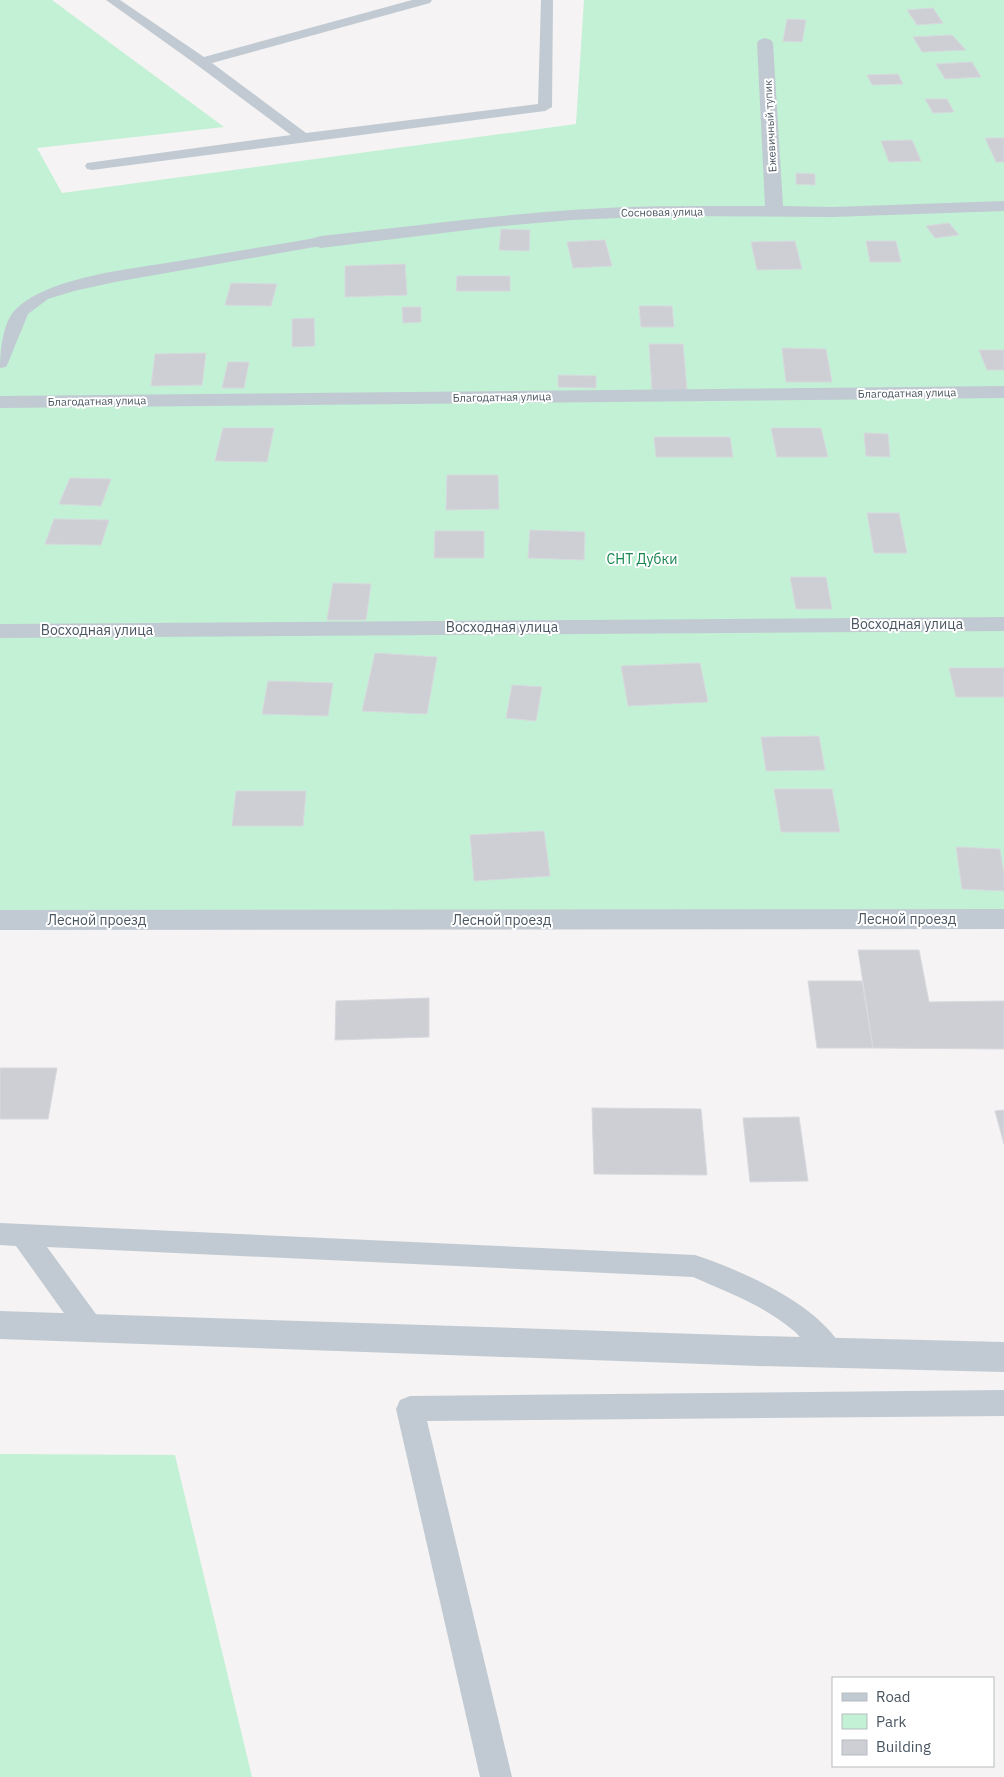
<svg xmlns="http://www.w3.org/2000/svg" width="1004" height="1777" font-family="'IBM Plex Sans',sans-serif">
	<rect width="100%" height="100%" fill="#f5f3f3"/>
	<path fill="#c3f1d5" d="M0,0H52L224,127L37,148L62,193L576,124L584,0H1004V919L0,920Z
		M0,1454L175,1455L252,1777H0Z"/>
	<path fill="#cdcfd5" stroke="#d7d9de" d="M933,8L943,23L917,25L907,10Z
		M787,19L806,20L802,42L783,41Z
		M952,35L966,50L922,52L913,37Z
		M972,62L981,77L945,79L936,64Z
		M898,74L903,84L872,85L867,75Z
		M925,99H947L954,112L933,113Z
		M985,138H1004V162H996Z
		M912,140L921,161L889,162L881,141Z
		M796,173L815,174V185L796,184Z
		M949,223L959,235L935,238L926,226Z
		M501,229L530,230L529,251L499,250Z
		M605,240L612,266L573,268L567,242Z
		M795,241L802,269L757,270L751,242Z
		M866,241H896L901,262H870Z
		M405,264L407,295L345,297V266Z
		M457,276H510V291H456Z
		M231,283L277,284L271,306L225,305Z
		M639,306H672L674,327H641Z
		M402,307H421V322L403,323Z
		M314,318L315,346L292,347V319Z
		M649,344H683L687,390H652Z
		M782,348L826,349L832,382H786Z
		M979,350H1004V370H987Z
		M206,353L202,385L151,386L155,354Z
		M228,362H249L244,388H222Z
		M558,375L596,376V388L558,387Z
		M223,428H274L267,462L215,461Z
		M771,428H821L828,457H777Z
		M864,433L888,434L890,457L866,456Z
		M654,437H730L733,457H656Z
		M447,475H498L499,509L446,510Z
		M70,478L111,479L101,506L59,504Z
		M867,513H899L907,553H874Z
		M54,519L109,520L101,545L45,544Z
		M530,530L585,532L584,560L528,558Z
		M435,531H484V558H434Z
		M790,577H826L832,609H796Z
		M333,583L371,584L366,620H327Z
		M375,653L437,657L427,714L362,711Z
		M700,663L708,702L628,706L621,666Z
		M949,668H1004V697H956Z
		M268,681L333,683L328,716L262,714Z
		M512,685L542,687L536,721L506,718Z
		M819,736L825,770L766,771L761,737Z
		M774,789H832L840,832H781Z
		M236,791H306L303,826H232Z
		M544,831L550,876L474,881L470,835Z
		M956,847L1000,849L1004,874V891L962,889Z
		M858,950H919L929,1002L1004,1001V1049L873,1048Z
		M808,981H862L873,1048H817Z
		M429,998V1037L335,1040L336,1001Z
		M0,1068H57L48,1119H0Z
		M592,1108L701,1109L707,1175L594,1174Z
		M1004,1110V1144L995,1111Z
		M799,1117L808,1181L750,1182L743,1118Z"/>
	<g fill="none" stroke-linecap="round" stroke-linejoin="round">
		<path fill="#c1cad2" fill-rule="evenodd" d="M106,0H120L204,57L412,0H432L430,3L212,63L306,133L538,104L541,0H553L552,107L545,111L92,170L87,169L85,166L87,163L291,135L197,65Z
			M321,237L326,239L329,242L326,245L115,282L74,291L48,299L28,314L8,363L6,367L0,368C0,351 3,320 17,308C52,276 132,269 179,261C226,253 274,245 321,237Z
			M0,1223L695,1255C743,1271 822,1305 845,1353L841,1362C817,1370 810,1345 794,1331C765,1306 727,1292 693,1277L47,1247L101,1321L105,1329L101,1337L91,1341L81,1337L16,1246L0,1245Z
			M1004,1390V1416L427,1421L512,1777H480L396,1409L400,1400L410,1396Z"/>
		<path fill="#c1cad2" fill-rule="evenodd" d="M765,38L771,40L773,43L783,206L832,207L1004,201V211L832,217L663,216L572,220L492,227L321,248L314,246L312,242L314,238L321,236C404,227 487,216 571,210C635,205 700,206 765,206L757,43L759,40Z
			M1004,386V398L0,408V396Z
			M1004,617V631L0,638V624Z
			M1004,909V929L0,930V910Z
			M0,1311L758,1336L1004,1342V1372L758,1366L0,1339Z"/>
	</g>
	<g text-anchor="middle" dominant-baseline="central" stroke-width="4" stroke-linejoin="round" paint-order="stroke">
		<g font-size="11" fill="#4a5661" stroke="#fff">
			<text transform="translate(770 126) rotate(-93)">Ежевичный тупик</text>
			<text transform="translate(662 212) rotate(-1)">Сосновая улица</text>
			<text transform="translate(907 393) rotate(-1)">Благодатная улица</text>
			<text transform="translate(502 397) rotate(-1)">Благодатная улица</text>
			<text transform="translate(97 401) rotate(-1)">Благодатная улица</text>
		</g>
		<g font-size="14" fill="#17864f" stroke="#fff">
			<text x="642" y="559">СНТ Дубки</text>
		</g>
		<g font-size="14" fill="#4a5661" stroke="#fff">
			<text x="907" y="624">Восходная улица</text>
			<text x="502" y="627">Восходная улица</text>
			<text x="97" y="630">Восходная улица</text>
			<text x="907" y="919">Лесной проезд</text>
			<text x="97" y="920">Лесной проезд</text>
			<text x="502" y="920">Лесной проезд</text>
		</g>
	</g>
	<rect x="832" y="1677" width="162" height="90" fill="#ffffff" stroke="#b7bbc0"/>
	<rect x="842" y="1693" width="25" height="8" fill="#c1cad2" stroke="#b7bbc0"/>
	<text x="876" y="1702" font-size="15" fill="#4a5661">Road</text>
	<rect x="842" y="1714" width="25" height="15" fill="#c3f1d5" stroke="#b7bbc0"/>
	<text x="876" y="1727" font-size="15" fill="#4a5661">Park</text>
	<rect x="842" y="1740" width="25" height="15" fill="#cdcfd5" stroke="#b7bbc0"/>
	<text x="876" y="1752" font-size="15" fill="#4a5661">Building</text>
</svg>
